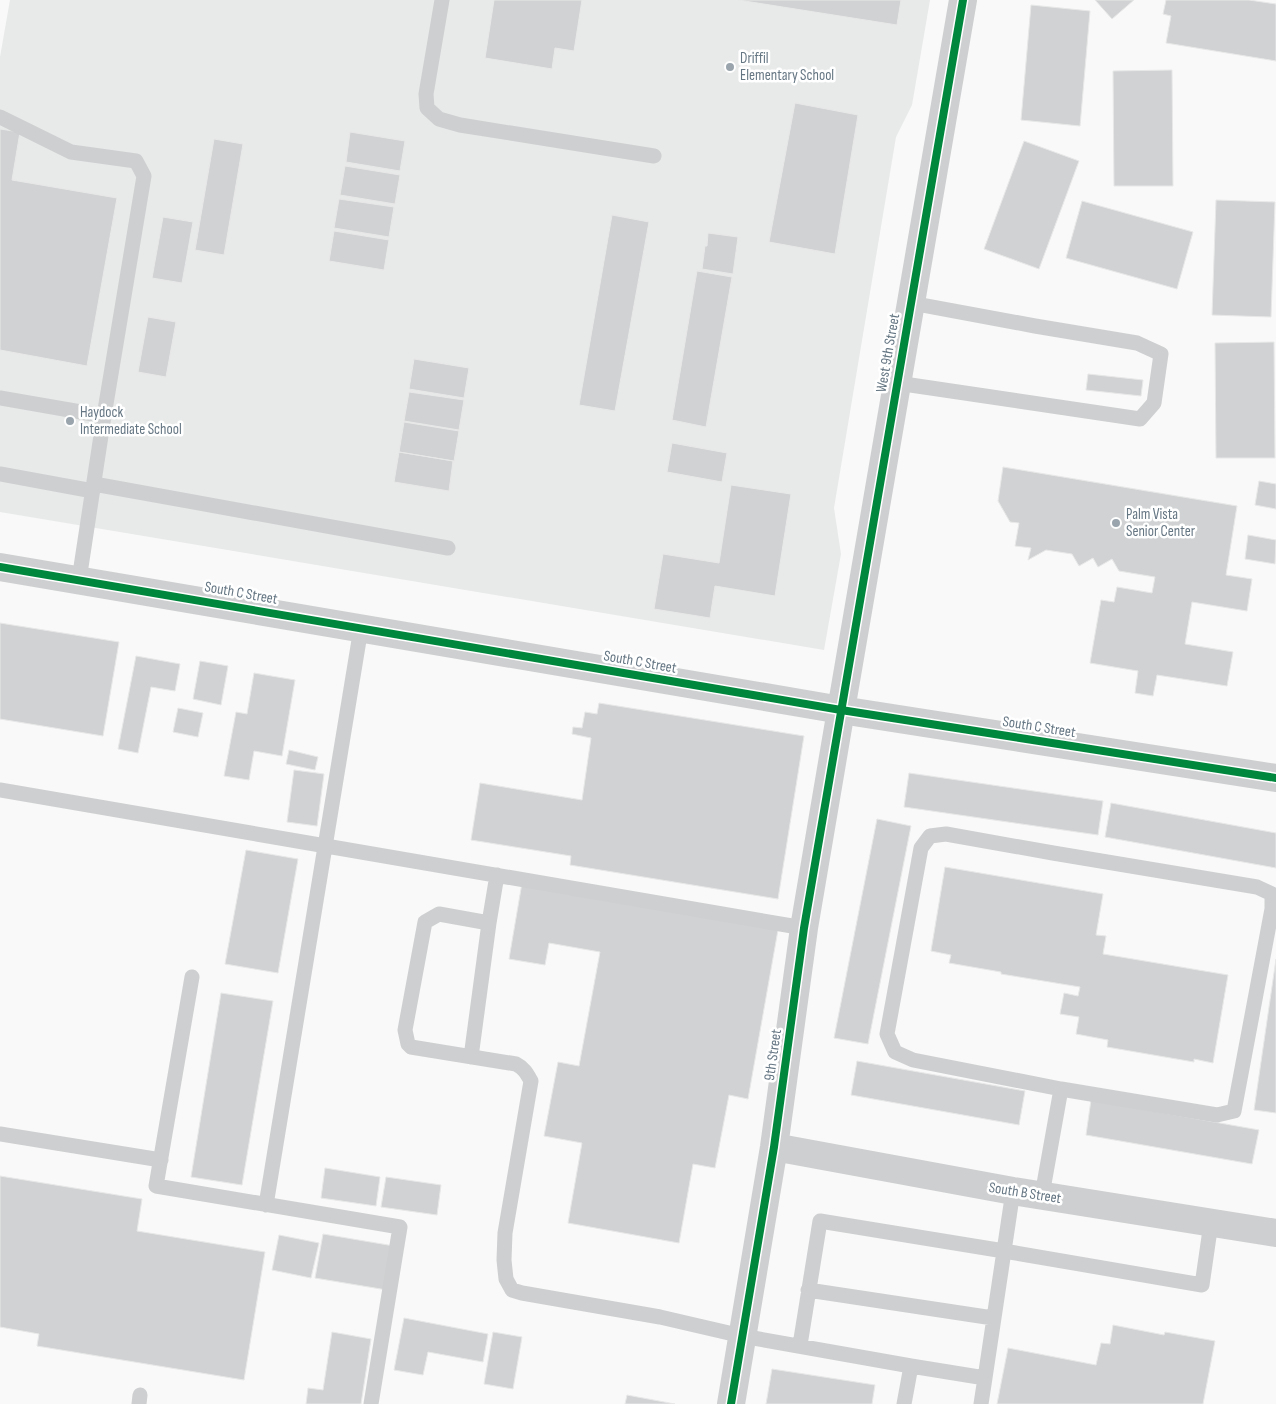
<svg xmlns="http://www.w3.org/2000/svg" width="1276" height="1404" font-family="'Sofia Sans Condensed',sans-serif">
	<rect width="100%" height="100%" fill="#f9f9f9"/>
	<path fill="#e8e9e9" d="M10,0H930L912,105L896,137L834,508L841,554L824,650L0,512V57Z"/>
	<path fill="#d0d2d3" stroke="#e8e8e8" d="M494,0H582L574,51L555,48L552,69L485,58Z
		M738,0H901L897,25Z
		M1095,0H1134L1112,19Z
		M1166,0H1249L1276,4V61L1166,43L1171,16L1163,14Z
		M1031,5L1090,11L1080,126L1021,120Z
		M1172,70L1173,186H1114L1113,71Z
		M795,103L858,115L835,254L769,242Z
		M0,129L20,132L12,180L117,198L87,366L0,350Z
		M350,132L405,141L400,171L346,162Z
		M214,139L243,144L224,255L195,250Z
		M1024,141L1079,161L1039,269L984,249Z
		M345,166L400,175L395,204L340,195Z
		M339,199L394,207L389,237L334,228Z
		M1216,200L1275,202L1271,317L1212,315Z
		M1082,201L1193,232L1177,289L1066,258Z
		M612,215L649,222L615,411L579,405Z
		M163,217L193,222L182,283L152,278Z
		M334,231L389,240L384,270L329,261Z
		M708,233L738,237L733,274L702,269L705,246H707Z
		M697,271L732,277L706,427L672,420Z
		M148,317L176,322L166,377L138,372Z
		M1274,342L1275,458H1216L1215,343Z
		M414,359L469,368L464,398L409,389Z
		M1088,374L1143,380L1141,396L1086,390Z
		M409,392L464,400L459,430L404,421Z
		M404,422L459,431L454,461L399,452Z
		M672,443L727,453L722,482L667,472Z
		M399,452L453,461L449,491L394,482Z
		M1003,467L1237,506L1226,575L1252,579L1247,611L1192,602L1185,644L1233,652L1227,686L1157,675L1153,696L1135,693L1138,671L1090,663L1101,600L1114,602L1117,587L1152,593L1155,577L1119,571L1112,559L1098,567L1093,558L1079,566L1072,554L1046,550L1028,560L1031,548L1015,546L1019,523L1010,522L998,501Z
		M1259,481L1276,484V509L1255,505Z
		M731,485L791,494L775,596L715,586L710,618L654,609L663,554L719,563Z
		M1248,535L1276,540L1275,564L1245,559Z
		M0,623L119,642L103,736L0,719Z
		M136,656L180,664L175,691L151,687L138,753L118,749Z
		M200,661L228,666L221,705L193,699Z
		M254,673L295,680L282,756L254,751L249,780L224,776L236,712L247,714Z
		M599,703L804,736L778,899L570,865L571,856L471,840L480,783L582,800L591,738L572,734L573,727L582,728L585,712L597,714Z
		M178,708L203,713L198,737L173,732Z
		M289,750L318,757L315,770L286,764Z
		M294,770L324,774L317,826L287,822Z
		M909,773L1103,801L1098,835L904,807Z
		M1111,803L1276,833V868L1105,837Z
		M877,819L911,826L868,1044L834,1038Z
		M246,850L298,859L278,973L225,964Z
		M945,867L1103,894L1096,935L1106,936L1103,954L1228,975L1213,1063L1194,1059V1062L1107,1047L1108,1040L1076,1034L1079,1017L1060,1014L1064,993L1078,996L1080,987L1001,974V972L949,963L951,955L931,951Z
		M522,883L778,930L748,1099L729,1095L715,1168L693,1164L679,1243L568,1223L582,1143L544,1136L558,1062L579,1066L600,952L549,943L545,965L509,959Z
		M1276,959V1113L1254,1110Z
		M221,993L273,1001L242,1185L191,1177Z
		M857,1061L1025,1091L1019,1125L851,1095Z
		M1091,1100L1259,1130L1252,1164L1086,1135Z
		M325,1168L380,1177L376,1206L321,1198Z
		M0,1176L142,1199L137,1231L265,1252L244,1380L37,1346L39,1334L0,1327Z
		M386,1177L441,1185L437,1215L381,1207Z
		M323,1234L394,1246L387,1290L315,1278Z
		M279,1235L319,1243L311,1278L272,1270Z
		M404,1318L488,1334L483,1362L428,1352L423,1375L394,1370Z
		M1113,1325L1164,1335L1165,1332L1215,1341L1203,1404H997L1008,1348L1096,1365L1101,1343L1110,1344Z
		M332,1332L371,1339L361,1404H306L308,1388L323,1390Z
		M493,1332L522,1337L513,1389L484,1384Z
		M772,1369L875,1385L872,1404H766Z
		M627,1395L675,1404H625Z"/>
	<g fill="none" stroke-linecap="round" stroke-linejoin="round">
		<path stroke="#cecfd0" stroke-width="15" d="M442,0L426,94L427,108L439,119L460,125L654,156
			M0,117L71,152L136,161L144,176L104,416L79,580
			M897,383L1140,419L1154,403L1161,354L1137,343L1035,326L911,303
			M0,398L104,416
			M0,474L93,491
			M94,484L448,548
			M0,790L804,928
			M946,834L1053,853L1257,887L1272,894V909L1234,1111L1217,1115L1061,1089L913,1060L895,1052L887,1034L921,848L930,836Z
			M489,923L497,875
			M192,977L156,1186L400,1227L371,1404
			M471,1057L489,923L439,914L425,922L405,1030L408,1044L411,1047L516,1064C524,1068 527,1074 531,1081L505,1233L504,1260L506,1279L512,1290L522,1293L660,1317L742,1336L911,1366
			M0,1134L161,1160
			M1042,1195L1061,1089
			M266,1205L361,628
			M808,1290L993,1318
			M800,1345L820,1221L1004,1251L1202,1285L1211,1223
			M985,1378L1013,1191
			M139,1404L140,1395
			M904,1404L911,1366L985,1378L981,1404"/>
		<path stroke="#cecfd0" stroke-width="28" d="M774,1147L1013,1191L1276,1233
			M731,1404L774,1147L804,928L841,710"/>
		<path stroke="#cecfd0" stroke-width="28" d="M0,567L841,710L1276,778
			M841,710L963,0"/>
		<g stroke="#fff" stroke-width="11">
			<path id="cycleway" d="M0,567L841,710L1276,778
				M731,1404L774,1147L804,928L963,0"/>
		</g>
		<use href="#cycleway" stroke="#00873e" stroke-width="8"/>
	</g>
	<g fill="#99a4ac" stroke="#fff" stroke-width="2">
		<circle cx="730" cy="67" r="5"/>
		<circle cx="70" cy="421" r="5"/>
		<circle cx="1116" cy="523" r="5"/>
	</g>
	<g text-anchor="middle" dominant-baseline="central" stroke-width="5" stroke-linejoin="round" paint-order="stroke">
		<g font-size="15" fill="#657683" stroke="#fff" text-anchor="start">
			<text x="740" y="58">Driffil<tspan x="740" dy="17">Elementary School</tspan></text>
			<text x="80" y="412">Haydock<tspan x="80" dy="17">Intermediate School</tspan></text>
			<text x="1126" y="514">Palm Vista<tspan x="1126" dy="17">Senior Center</tspan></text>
		</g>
		<g font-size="15" fill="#657683" stroke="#fff">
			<text transform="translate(888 353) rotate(-80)">West 9th Street</text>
			<text transform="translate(241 593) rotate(10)">South C Street</text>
			<text transform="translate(640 662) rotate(10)">South C Street</text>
			<text transform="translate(1039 727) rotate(9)">South C Street</text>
			<text transform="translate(773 1055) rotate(-82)">9th Street</text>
			<text transform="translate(1025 1193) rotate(9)">South B Street</text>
		</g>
	</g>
</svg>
